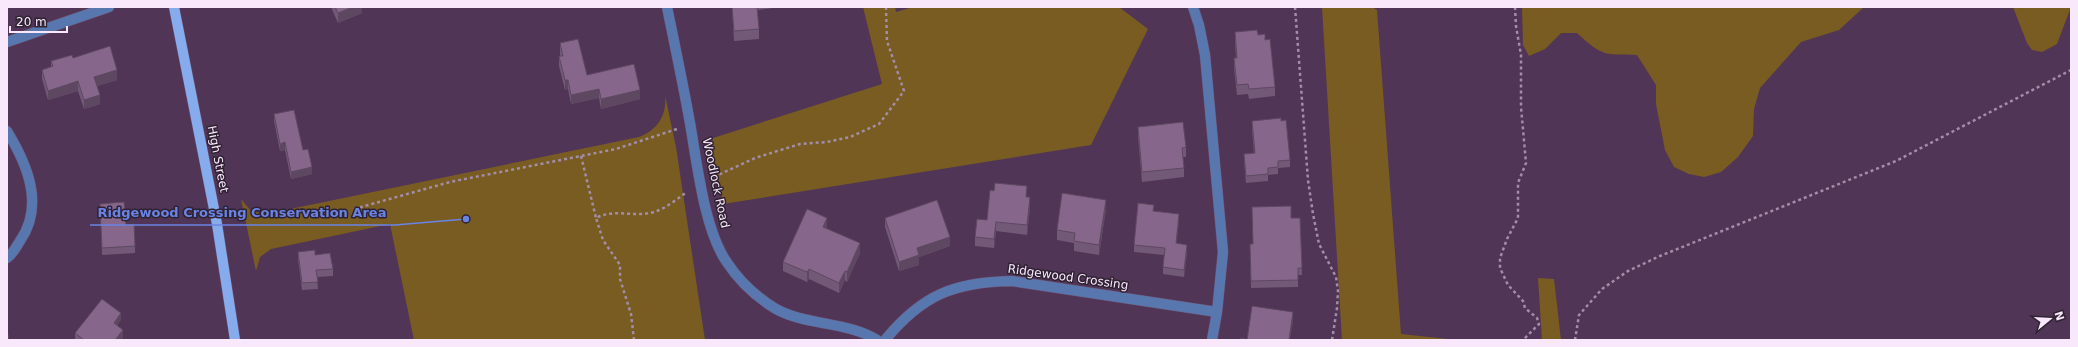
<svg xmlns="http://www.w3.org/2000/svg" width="2078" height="347" font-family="'DejaVu Sans',sans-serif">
	<rect width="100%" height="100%" fill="#513556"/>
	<path fill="#795c22" d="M863,7H895L896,12L913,7H1119L1148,29L1091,145L723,204L710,139L882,84Z
		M1322,7H1372L1377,10L1401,334L1457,340H1342Z
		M1522,7H1864L1839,30L1801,42L1760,88L1754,109L1753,136L1738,157L1721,172L1704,177L1689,174L1674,167L1665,150L1656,104V85L1637,55C1604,54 1603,57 1577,33H1561L1545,49L1529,56L1523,45Z
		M2013,7H2071L2057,44L2042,52L2032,50L2027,43Z
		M665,95L676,147L705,340H414L390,224L271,249L260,257L256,271L241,199L251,211L266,214L639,137C658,130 667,115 665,95Z
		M1538,278L1554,279L1561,340H1542Z"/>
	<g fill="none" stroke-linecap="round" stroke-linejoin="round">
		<g stroke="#6c5271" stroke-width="11">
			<path id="minor" d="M667,7C675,46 683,84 690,123C697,163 704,228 726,261C739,281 756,297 776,309C807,326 847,321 877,340
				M1193,7L1199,25L1205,55L1223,252L1217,312L1212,340
				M7,42L109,7
				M7,131C27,164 45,205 20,241C16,247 13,254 7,258
				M885,340C922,295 954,282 1012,281L1217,312"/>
		</g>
		<g stroke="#6c5271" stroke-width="11">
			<path id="major" d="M174,7L217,224L235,340"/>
		</g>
		<path stroke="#a38da7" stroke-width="2.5" stroke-dasharray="3 3" stroke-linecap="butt" d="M1295,7L1308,180L1313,214L1319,244L1336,277L1338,291L1337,308L1332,340
			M1515,7L1516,26L1521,55V107L1526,163L1518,183V218L1507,239L1500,258V268L1508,285L1523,301L1525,308L1537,318L1539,324L1523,340
			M581,156L596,218
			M714,177L755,158L800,144L827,142L850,137L879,124L904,91L887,41L886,7
			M354,209L450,182L616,149L677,129
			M634,340L631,314L620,279V265L603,240L596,218C615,208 634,218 654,212C665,209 677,199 687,192
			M1575,340L1579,315L1602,289L1628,271L1660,256L1896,161L2071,70"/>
		<use href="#minor" stroke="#5877ae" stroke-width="10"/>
		<use href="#major" stroke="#86acee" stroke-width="10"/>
	</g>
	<path fill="#735978" d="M331,7H362V13L338,23Z
		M732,7H773V8L757,10L759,29V39L734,41Z
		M1235,32L1258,35L1265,40L1275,87V96L1249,99L1248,94L1237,95L1234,68V58H1236L1235,42Z
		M560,43L587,75L640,99L601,109L599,98L571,104L568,89L565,90L559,66V56H560Z
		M73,58L117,80L97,86L100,104L84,109L78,91L48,100L42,79V70L51,67V61Z
		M274,114L303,150L312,174L291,179L285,150L280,151L274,121Z
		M1252,121H1281L1290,160V167L1278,168V174L1268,175V181L1246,183L1244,161V154L1254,153L1252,128Z
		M1138,127L1186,147V157H1183L1184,168V177L1142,182L1138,137Z
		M1027,197L1030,207L1027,235L996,231L994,248L975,246V237L987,220Z
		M100,204L126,225L135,246V253L102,255Z
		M1106,209L1099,255L1074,251V243L1057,240V230Z
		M1154,211L1179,221L1176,244L1187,252L1184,277L1163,274V267L1164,255L1134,252V245Z
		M885,218L950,246L919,257V265L899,271L885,227Z
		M1291,218H1300L1302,275H1298V287L1251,288L1250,244H1253Z
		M827,227L826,228L860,253L847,282L845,280L839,293L809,279L807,282L783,271V262Z
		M298,252L315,255L333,269V276L317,277L318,289L302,290L298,259Z
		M121,320L117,325L123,337L121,340H75V333Z"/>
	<path fill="#5e4861" d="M353,7H362V13L338,23V13Z
		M117,70V80L94,87V77Z
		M565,80H568V89L565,90Z
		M78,81V91L48,100V91Z
		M599,89V98L571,104V95Z
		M640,90V99L601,109V99Z
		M100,95V104L84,109V100Z
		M285,142V150L280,151V144Z
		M312,167V174L291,179V172Z
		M1030,197V207L1027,235V225Z
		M1106,200V209L1099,255V245Z
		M1179,214V221L1176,251V243Z
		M827,218V227L823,236V227Z
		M996,222V231L994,248V239Z
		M950,237V246L919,257V265L899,271V262L917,248Z
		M860,243V253L847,282V272Z
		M1187,245V252L1184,277V270Z
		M809,269V279L807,282V272Z
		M845,271V280L839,293V283Z
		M1293,312V322L1290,340H1289Z
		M121,313V320L114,330V323Z
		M123,330V337L121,340H115Z"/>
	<path fill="#86678b" stroke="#5e4861" d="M335,7H353L338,13Z
		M732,7H757L759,29L734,31Z
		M1257,30L1258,35L1265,34V40L1270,39L1275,87L1249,89L1248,84L1237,85L1234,58H1237L1235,32Z
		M578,39L587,75L634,64L640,90L601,99L599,89L571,95L568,80H565L559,56H563L560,43Z
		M110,46L117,70L94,77L100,95L84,100L78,81L48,91L42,70L53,66L51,61L72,55L73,58Z
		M294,110L303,150L308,149L312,167L291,172L285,142L280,144L274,114Z
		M1281,118V121L1286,120L1290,160L1278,161V167L1268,168V174L1246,176L1244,154L1255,153L1252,121Z
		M1183,122L1186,147L1182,148L1184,168L1142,172L1138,127Z
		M995,183L1027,186L1026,197H1030L1027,225L996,222L994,239L975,237L977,219L987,220L990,190L994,191Z
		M1062,193L1106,200L1099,245L1074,241L1075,233L1057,230Z
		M937,200L950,237L917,248L919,255L899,262L885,218Z
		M124,202L126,225L134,224L135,246L102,248L100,204Z
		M1138,203L1154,205L1153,211L1179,214L1176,243L1187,245L1184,270L1163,267L1165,248L1134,245Z
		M1291,206V218H1300L1302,268H1298V280L1251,281L1250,244H1253L1252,207Z
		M807,209L827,218L823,227L860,243L847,272L845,271L839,283L809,269L807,272L783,262Z
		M315,250V255L330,253L333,269L316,270L318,282L302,283L298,252Z
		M102,299L121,313L114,323L123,330L115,340H84L75,333Z
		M1252,306L1293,312L1289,340H1240L1241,338L1247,340Z
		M7,330L9,340H7Z"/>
	<g text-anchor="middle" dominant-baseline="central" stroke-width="3" stroke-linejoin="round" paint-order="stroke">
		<g font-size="12" fill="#f9e8fc" stroke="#2f2232">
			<text transform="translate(218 159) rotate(79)">High Street</text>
			<text transform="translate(716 183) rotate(78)">Woodlock Road</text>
			<text transform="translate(1068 277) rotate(8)">Ridgewood Crossing</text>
		</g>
	</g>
	<path fill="none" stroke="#6a84e5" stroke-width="1.5" d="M466 219L395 225H90"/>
	<circle fill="#6a84e5" stroke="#2f2232" stroke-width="1.5" cx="466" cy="219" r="4"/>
	<g font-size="13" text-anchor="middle" font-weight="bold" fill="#6a84e5" stroke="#2f2232" stroke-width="3" stroke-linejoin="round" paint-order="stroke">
		<text x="242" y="217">Ridgewood Crossing Conservation Area</text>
	</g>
	<rect width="2078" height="347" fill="none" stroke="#f9e8fc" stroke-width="16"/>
	<g transform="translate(2050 319) rotate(72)" stroke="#2f2232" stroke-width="3" paint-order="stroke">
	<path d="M0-3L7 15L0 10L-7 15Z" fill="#f9e8fc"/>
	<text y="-6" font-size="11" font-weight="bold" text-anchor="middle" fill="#f9e8fc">N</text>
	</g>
	<path d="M10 26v6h57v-6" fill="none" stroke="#f9e8fc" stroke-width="2"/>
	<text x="16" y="26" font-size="12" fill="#f9e8fc" stroke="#2f2232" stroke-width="3" paint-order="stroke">20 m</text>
</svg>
